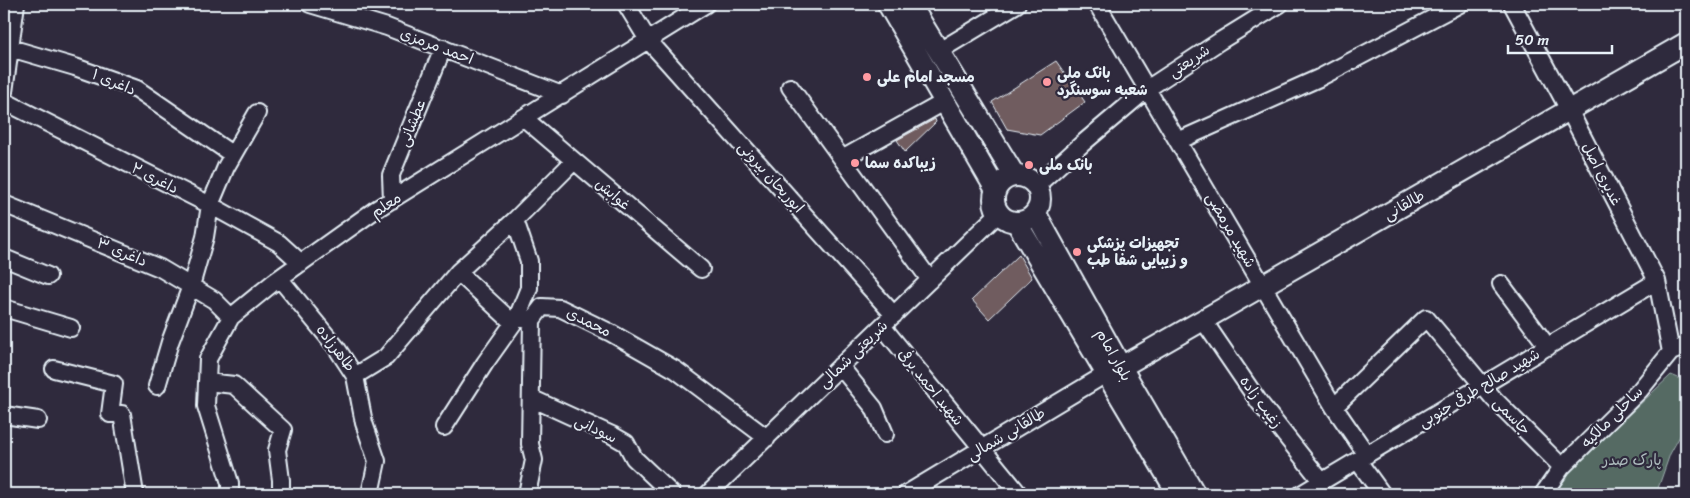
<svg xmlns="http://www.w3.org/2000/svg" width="1690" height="498" font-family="Sriracha,'Playpen Sans Arabic',sans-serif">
	<rect width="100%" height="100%" fill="#2f2a3d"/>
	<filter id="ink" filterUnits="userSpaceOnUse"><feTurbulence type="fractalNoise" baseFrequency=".02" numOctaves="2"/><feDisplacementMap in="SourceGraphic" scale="10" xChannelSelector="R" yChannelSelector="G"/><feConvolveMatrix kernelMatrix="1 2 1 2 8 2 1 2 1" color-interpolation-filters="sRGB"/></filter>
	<g filter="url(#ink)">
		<path fill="#546a64" stroke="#9eaeae" d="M1671,375L1686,381V425L1670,454L1656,494H1550L1581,460Z"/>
		<path fill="#705b5e" stroke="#e8f1f8" d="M1056,61L1085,102L1040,135L1007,129L992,102Z
			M935,119L936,122L905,152L897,140Z
			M1019,255L1032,278L989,319L972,300Z"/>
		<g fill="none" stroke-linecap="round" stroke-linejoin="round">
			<g stroke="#e8f1f8" stroke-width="20">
				<path id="minor" d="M310,4L387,27L562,95
					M626,4L648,40L894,315
					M1097,4L1334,407L1367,455
					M1512,4L1569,110L1657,281L1671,352
					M10,48L75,67L137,89L233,155
					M939,51L1017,4
					M790,87L930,280
					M4,92L16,4
					M4,101L210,205L279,243L301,263
					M524,118L701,269
					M1178,141L1319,78L1460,4
					M842,159L946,101
					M1036,186L1082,144L1147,89L1220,41L1280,4
					M392,200L391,175L443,48
					M4,204L160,268L214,300L231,317
					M4,258L48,276
					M458,272L513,323
					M280,279L336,347L355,376L386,357L458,272L515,220
					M1501,284L1548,347
					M4,308L71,328
					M517,318L529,288V261L515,220L574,161
					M1203,320L1259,402L1322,482
					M882,326L1019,494
					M840,366L874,408L885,434
					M54,369L114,384L110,414H122L135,494
					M355,376L364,423L377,461L370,494
					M207,382L234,385L283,430L277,450L281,480V494
					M157,386L170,342L191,286L205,237L210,205L226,167L257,113
					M531,398L612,435L626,443L634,458L672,494
					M1334,407L1426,318L1494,399L1562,467
					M4,415L38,420
					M444,427L485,363L517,318L528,320
					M1358,461L1382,494
					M230,494V483L206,406L208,359L231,317L274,282L375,210L706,4
					M527,494L534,460L530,444L532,320L542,307L560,308L611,333L676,370L767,438
					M708,494L999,213
					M906,494L1106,374
					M1301,494L1657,281
					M1543,494L1562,467L1640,390L1671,352L1686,346"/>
			</g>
			<g stroke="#e8f1f8" stroke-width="24">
				<path id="major" d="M888,4L996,190
					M910,4L1015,176
					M994 199a23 23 0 1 1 46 0a23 23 0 1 1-46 0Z
					M1036,214L1121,367L1195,494
					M1017,223L1178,494
					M1121,367L1686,43"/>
			</g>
			<use href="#minor" stroke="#2f2a3d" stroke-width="16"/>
			<use href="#major" stroke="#2f2a3d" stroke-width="20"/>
		</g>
	</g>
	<g fill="#ff9aa2" stroke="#2f2a3d" stroke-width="2">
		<circle cx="867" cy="77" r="5"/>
		<circle cx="1047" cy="82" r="5"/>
		<circle cx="855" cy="163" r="5"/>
		<circle cx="1029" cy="165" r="5"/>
		<circle cx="1077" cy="252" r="5"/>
	</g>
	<g text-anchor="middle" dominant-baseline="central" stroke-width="4.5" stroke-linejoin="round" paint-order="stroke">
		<g font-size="15" fill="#e8f1f8" stroke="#2f2a3d">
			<text transform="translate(437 46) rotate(21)">احمد مرمزی</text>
			<text transform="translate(1189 61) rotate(-34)">شریعتی</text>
			<text transform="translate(114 82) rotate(22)">داغری ۱</text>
			<text transform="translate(412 123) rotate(-68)">عطشانی</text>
			<text transform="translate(1602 174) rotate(63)">غدیری اصل</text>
			<text transform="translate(771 177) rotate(48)">ابوریحان بیرونی</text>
			<text transform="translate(155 178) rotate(27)">داغری ۲</text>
			<text transform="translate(613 194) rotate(40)">غوابش</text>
			<text transform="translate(386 205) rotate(-33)">معلم</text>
			<text transform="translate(1404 205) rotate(-30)">طالقانی</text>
			<text transform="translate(1231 230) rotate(60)">شهید مرمضی</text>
			<text transform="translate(122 252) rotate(22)">داغری ۳</text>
			<text transform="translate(589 322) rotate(27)">محمدی</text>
			<text transform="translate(336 348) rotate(53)">طاهرزاده</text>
			<text transform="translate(853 354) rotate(-44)">شریعتی شمالی</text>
			<text transform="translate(1114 355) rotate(61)">بلوار امام</text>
			<text transform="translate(931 387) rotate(51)">شهید احمد یرفی</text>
			<text transform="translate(1479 388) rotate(-31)">شهید صالح طرفی جنوبی</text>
			<text transform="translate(1261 402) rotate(54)">زغیب زاده</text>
			<text transform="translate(1512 416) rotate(46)">جاسمی</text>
			<text transform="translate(1612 417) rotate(-45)">ساحلی مالکیه</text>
			<text transform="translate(596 429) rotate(26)">سودانی</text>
			<text transform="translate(1006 434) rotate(-31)">طالقانی شمالی</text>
		</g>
		<g font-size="15" font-weight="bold" fill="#e8f1f8" stroke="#2f2a3d" text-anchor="start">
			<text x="1057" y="73">بانک ملی<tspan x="1057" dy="17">شعبه سوسنگرد</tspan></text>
			<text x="877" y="77">مسجد امام علی</text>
			<text x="865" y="163">زیباکده سما</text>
			<text x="1039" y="165">بانک ملی</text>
			<text x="1087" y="243">تجهیزات پزشکی<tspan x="1087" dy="17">و زیبایی شفا طب</tspan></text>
		</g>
		<g font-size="15" fill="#adbbbd" stroke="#2f2a3d">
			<text x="1632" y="460">پارک صدر</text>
		</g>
	</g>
	<rect width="1690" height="498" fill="none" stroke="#2f2a3d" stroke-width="20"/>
	<rect x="10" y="10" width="1670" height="478" fill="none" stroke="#e8f1f8" stroke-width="2" filter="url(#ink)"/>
	<path d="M1508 45v8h104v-8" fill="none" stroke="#e8f1f8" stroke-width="2.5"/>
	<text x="1515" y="45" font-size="15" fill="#e8f1f8" stroke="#2f2a3d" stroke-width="4" paint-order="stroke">50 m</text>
</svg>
